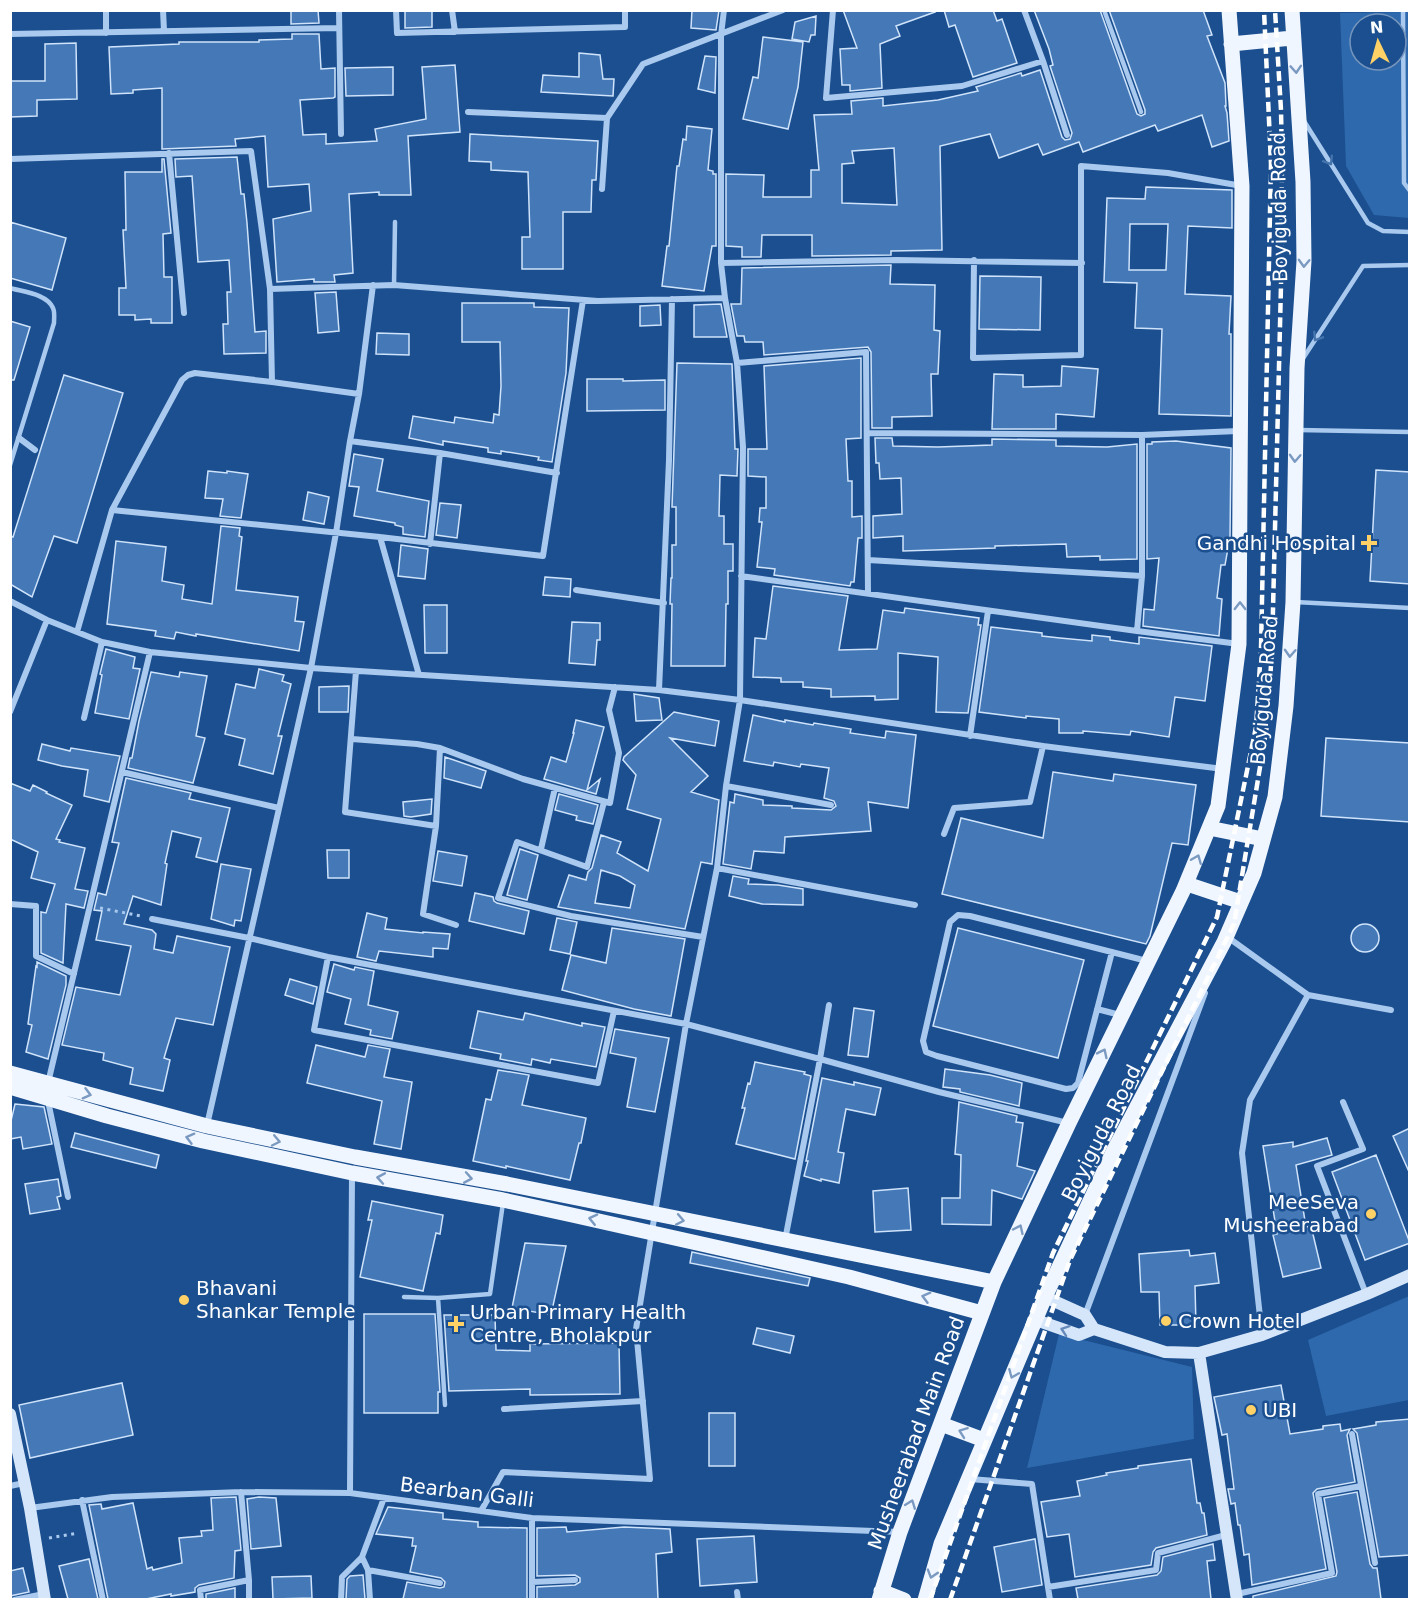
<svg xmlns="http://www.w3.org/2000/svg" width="1420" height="1610" font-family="'DejaVu Sans',sans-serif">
	<rect width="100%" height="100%" fill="#1b4f8f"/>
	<path fill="#2e69ad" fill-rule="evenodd" d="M1409,12V218L1374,215L1346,166L1340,13ZM1360,24H1396V60H1360Z
		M1409,1296V1400L1326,1416L1308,1340Z
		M1059,1334L1192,1367L1194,1439L1027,1468Z"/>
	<path fill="#4478b7" stroke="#cfe3fa" stroke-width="1.5" fill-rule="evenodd" d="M291,10H318L319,23L291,24Z
		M405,10H432V27L405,28Z
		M692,10H719L716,30L691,28Z
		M843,10H934L935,12L896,26L900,36L880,44L882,88L850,91V85H842L840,49L857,48Z
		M944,10H993L997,21L1002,19L1017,63L973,77L955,25L949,27Z
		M1034,10H1100L1137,114L1141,116L1145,114V110L1109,10H1203L1212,35L1207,36L1225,83L1226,106H1225L1227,113L1229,141L1212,147L1202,115L1158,131L1155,125L1083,152L1079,142L1043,155L1038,144L999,158L990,134L940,146L942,250L891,251V255L812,256V235H762L761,257H742V247L726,246V174L764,175L763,197H811V170H819L814,115L852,114L851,101L883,98V106L938,100L978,91L976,87L1021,73L1022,76L1040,70L1062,137L1065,140L1070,139L1072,133L1050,66L1053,65L1049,49ZM894,148L897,205L842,203V164L854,163L852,151Z
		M816,16L815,35H811L809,42L792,39L795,22Z
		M292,34H319L321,69L335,68V97L333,98L300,100L303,135L326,134V144L377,141L375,129L426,119L422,67L455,65L460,132L408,136L411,195H379V192L349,194L353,273L334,275L335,282H314V279L277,282L273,219L311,211L309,184L268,187L265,136L235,139L236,146L162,149V88L133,90V93L111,94L109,47L179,44V42H259V40L292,39Z
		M763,37L803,42L798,87L788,129L743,119L753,77L758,78Z
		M76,43L77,99L37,100V116L10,117V81H45V44Z
		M579,53L600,55L603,79H614L613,96L541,92L543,75L579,77Z
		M705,56L716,57L715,93L698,89Z
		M393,67V95L346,96L345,68Z
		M687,126L712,129L708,170L713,171V174H716V246H712L704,291L662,286L667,246H669L677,166H679L683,139L686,140Z
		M470,134L598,141L596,180H592L591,212H563V269H522V237H530L528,172L491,170V162L469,161Z
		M237,157L241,194H244L247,223L255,332L266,331V353L224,354L223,324H228L227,292H231L229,260L198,262L192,176L176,177L175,159Z
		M162,159H164L171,233L163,234L164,277H172V323H151V319L135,320V315H119V288H126L123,230H126L125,172H162Z
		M1146,187L1232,190V228L1188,226L1185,294L1231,296L1229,334H1231V416L1159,414L1162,329L1135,328L1137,283L1104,282L1107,198L1145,199ZM1130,224H1168L1166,270H1129Z
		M10,222L66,238L52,290L10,278Z
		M891,265L890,284L935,285L934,330L940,331L938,374H931L932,416L892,417V428H872L871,352L868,347L764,355L763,342H745L744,336H737L731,304H741L742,268Z
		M980,276L1041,277L1040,330L979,329Z
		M336,292L339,331L318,333L315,293Z
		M462,303H534V307L569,308L566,373L552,462L538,460L539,457L501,451V454L488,452V448L443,441V445L409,438L413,416L454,423L455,417L493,423L494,414L499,415L501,386L500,342H462Z
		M721,304L727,337H694V305Z
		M660,305L661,325L640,326V306Z
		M10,321L30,327L14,380H10Z
		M377,333L409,334V355L376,354Z
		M861,358V438L846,439L848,481H852V517L862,516V538H858L854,582H851L850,586L774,575L775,569L757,567L762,522H759L760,508H766V477L748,476V449H767L764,366Z
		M677,363L732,364L735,449H738L737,476L720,475L719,516H724V544H733V571H728V604H726L725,666H671L672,604H670L671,578H672V545H676V507H672Z
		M1062,366L1098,369L1094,417L1056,414V429H992L994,374L1023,375V387L1061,386Z
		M64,375L123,393L77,543L54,536L32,597L10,584V536L13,537Z
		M587,379H623V381L665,380V410L587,411Z
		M875,438H892L893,446L938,447L992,445V439L1056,440V446L1107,447L1137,444V559L1100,560V556L1067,557L1066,544L995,546V548L903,551V536L873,538V516L902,514L901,478L880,479L879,463H876Z
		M1176,441L1231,448L1230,537L1225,565H1221L1217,598L1222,599L1219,636L1143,626L1144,609L1154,610L1159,558L1147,559V444H1152V442Z
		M354,454L383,459L377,491L429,501L425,537L403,534V527L395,525V523L354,516L359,487L349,486Z
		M1376,470L1410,472V584L1370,581Z
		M208,471L227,473V471L248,474L241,518L220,516L223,499L205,498Z
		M308,492L329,497L324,524L303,520Z
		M440,503L461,505L457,538L436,535Z
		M221,526L240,528L239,536L242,537L236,590L298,597L295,621L304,622L299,651L196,634V636L176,632L174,639L155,636L156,631L107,624L116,541L166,547L162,581L184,585L182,599L212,604Z
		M401,545L428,549L425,579L398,576Z
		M545,577L571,579L570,597L543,595Z
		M773,586L848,596L839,650L877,649L883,610L904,613L905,608L979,618L978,625H981L968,713L936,712L938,657L898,653V699L875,700V696L831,697V689L803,687V682H781V678L753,677L755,638L766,639Z
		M424,605H447V653H425Z
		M572,622L600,623V640H597L595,665L569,663Z
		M991,627L1042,633V636L1060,638L1092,641V635L1110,637V640L1139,644V637L1212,646L1205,701L1175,697L1169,737L1131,731L1130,735L1083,731V733H1059V719L1026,716V718L979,712Z
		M106,649L135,657L133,668L140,669L129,719L95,713L102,675L100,674Z
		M259,669L284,675L282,681L291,684L278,736H282L273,774L239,765L245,739L225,734L236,684L255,688Z
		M151,672L179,677L180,672L207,676L196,736L205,738L193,783L128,768L130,758H132L139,721Z
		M349,686L348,712H319V687Z
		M634,694L659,698L662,720L636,721Z
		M674,712L719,721L715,746L670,738L708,776L691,792L719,800L712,864L701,862L685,929L558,907L569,875L586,880L588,872L592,868L601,835L621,842L617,853L648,871L661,819L627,809L636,775L623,760L624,757ZM601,870L620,876L635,885L630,908L595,903Z
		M753,715L785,722V720L813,725L814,723L851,729L850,733L885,738L886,731L916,735L908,808L868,802L871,831L785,837L784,853L754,851L751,869L723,864L730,802L734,803L735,794L763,800V805L792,806V808L831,810L836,806L834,801L824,798L829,768L801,764L800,767L774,762L773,766L744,761Z
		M576,720L604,727L587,790L600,779L596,794L544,779L551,757L566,762L574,733H573Z
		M1326,738L1410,743V822L1321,816Z
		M42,744L70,751L71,748L120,756L109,802L84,796L88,770L62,766L38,760Z
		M445,757L486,771L481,788L444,778Z
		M1053,772L1113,781L1114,774L1196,785L1188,845L1172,843L1150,936L1146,944L942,894L961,818L1043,838Z
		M126,778L191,793L189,799L230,808L217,862L196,857L201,838L172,831L165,863L167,864L161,905L133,896L124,924L152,930L156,934L154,949L173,953L177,936L230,947L213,1025L176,1018L164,1058L170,1060L163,1091L130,1084L133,1068L103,1060L104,1053L62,1045L76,987L120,995L131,946L96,940L102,911L94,910L98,893L106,895L119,843L112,842Z
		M10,783L30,791L33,785L47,792L46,793L72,805L56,839L60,840L59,842L85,848L75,889L88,891L84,908L66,904L63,963L41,953V912L46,913L55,884L31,878L38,852L10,839Z
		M559,794L598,805L593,824L576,820L577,816L555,810Z
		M432,799L431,814L411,817L404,816L403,802Z
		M520,849L538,855L527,900L507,895Z
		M327,850H349V878H328Z
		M438,851L467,856L462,886L433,881Z
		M221,864L251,869L241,921L235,920L234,926L211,919Z
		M733,876L749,879L748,884L778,885L803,889V905L762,904L729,896Z
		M475,893L493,897L494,901L497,903L529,911L524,934L469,921Z
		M367,913L387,918L385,929L423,933V932L450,934L448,949L433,948V957L379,951L376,961L357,957Z
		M557,918L577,922L570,954L550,950Z
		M1351 938a14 14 0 1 1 28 0a14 14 0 1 1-28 0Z
		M612,928L685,939L671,1016L634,1009L562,990L571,955L606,963Z
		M958,928L1084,960L1058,1058L933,1026Z
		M37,962L66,976V985L48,1059L26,1052L32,1025L28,1024L36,966L37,967Z
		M334,964L354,970L355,967L374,971L368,1005L398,1012L392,1039L370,1035L371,1030L345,1024L351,999L327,992Z
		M290,979L317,987L313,1004L285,995Z
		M854,1008L874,1011L868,1057L848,1055Z
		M478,1011L523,1020L525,1013L582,1026V1023L605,1027L596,1067L551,1059L550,1063L532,1059L531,1065L500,1059L501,1054L470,1048Z
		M615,1029L669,1038L655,1112L627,1107L636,1058L610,1053Z
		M316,1045L365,1057L368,1045L390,1049L384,1077L412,1082L401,1149L374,1144L382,1101L307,1083Z
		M755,1062L805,1072L804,1074L811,1076L795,1159L736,1144L745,1108H742L748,1083L750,1084Z
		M945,1069L990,1075L1022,1083L1019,1106L960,1092V1089L943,1087Z
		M498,1070L529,1075L522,1105L586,1118L581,1143H579L570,1180L506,1166V1168L473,1161L486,1099L491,1100Z
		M822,1078L854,1085V1082L881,1088L875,1115L846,1109L838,1152L844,1153L839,1183L821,1179V1181L804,1176L808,1161H806Z
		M959,1102L1017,1116L1016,1122L1023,1123L1017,1166L1035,1171L1022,1199L992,1190L991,1225L942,1224V1198H960L961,1155L955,1154Z
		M15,1104L44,1107L52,1144L23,1149L21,1137L10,1139V1125Z
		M1410,1128V1174L1393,1136Z
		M75,1133L159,1155L156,1168L71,1147Z
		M1327,1138L1332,1155L1296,1165L1306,1227L1311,1226L1321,1268L1283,1277L1273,1235L1277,1234L1263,1146L1293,1142V1147Z
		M1376,1155L1410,1243L1365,1260L1332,1172Z
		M58,1179L61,1196L57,1197L60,1209L30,1214L25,1184Z
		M908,1188L911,1230L875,1232L873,1191Z
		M372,1201L443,1215L440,1234L436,1233L423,1291L360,1277L372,1220H368Z
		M525,1243L566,1246L551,1315L512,1308Z
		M1189,1250L1190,1256L1215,1253L1219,1283L1195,1286L1196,1325H1160L1159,1292H1141L1139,1254Z
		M692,1252L810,1278L808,1286L690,1263Z
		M364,1314H435L440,1392H438V1413H364Z
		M444,1315H495L496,1350L530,1351V1344L619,1343L620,1394L530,1395V1389L449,1391Z
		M757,1328L794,1336L790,1353L753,1344Z
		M122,1383L133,1435L30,1458L19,1405Z
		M1281,1385L1290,1434L1323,1429V1426L1340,1424L1341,1431L1350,1429L1347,1435L1355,1482L1317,1489L1313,1493L1326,1569L1252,1585L1249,1554L1244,1555L1240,1525H1238L1235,1503L1231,1504L1228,1489H1234L1227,1434L1222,1435L1214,1397Z
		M709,1413H735V1466H709Z
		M1410,1419V1555L1379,1557L1357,1433L1353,1429L1376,1425V1422Z
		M1191,1459L1197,1503H1200L1202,1513H1204L1207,1535L1156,1548L1153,1552L1151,1565L1075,1577L1069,1534L1047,1537L1041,1502L1080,1496L1077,1481L1107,1475L1106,1473L1138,1468V1466Z
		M1357,1492L1370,1564L1373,1568H1377L1381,1599H1253V1596L1336,1576L1337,1572L1324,1498Z
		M236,1497L241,1550L235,1551L234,1578L199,1585L195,1588V1592L171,1596V1594L146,1599H108L89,1505L101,1504L102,1509L133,1503L147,1569L152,1567L153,1570L182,1563L179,1538L202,1536L201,1531L213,1530L211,1498Z
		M259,1497L276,1498L281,1546L251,1549L247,1499Z
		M388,1507L443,1513V1519L478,1522V1527L527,1528V1599H403L407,1582L440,1588L444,1587L445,1582L441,1578L410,1572L416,1546H412L413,1538L376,1534Z
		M566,1527L567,1532L624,1527L670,1529L672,1552L656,1554L658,1599H537V1587L575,1585L580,1582V1578L575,1575L537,1576V1528Z
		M754,1536L757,1582L700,1586L697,1539Z
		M1035,1539L1042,1585L1002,1592L994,1547Z
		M1213,1544L1215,1560L1207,1561L1211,1599H1078L1076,1588L1157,1575L1161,1571L1163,1557Z
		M89,1559L98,1599H68L59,1566Z
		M23,1568L29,1592L10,1596V1571Z
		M363,1575L365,1599H346L347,1579L350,1576Z
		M311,1576L312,1598L273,1599L272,1577Z
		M235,1588V1599H206V1594Z"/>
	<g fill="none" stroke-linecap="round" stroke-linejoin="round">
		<path stroke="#a9c9ee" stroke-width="3" stroke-dasharray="3 4.5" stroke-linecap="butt" d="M100,908L141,916
			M49,1538L78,1533"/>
		<path stroke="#a9c9ee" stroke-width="4.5" d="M1104,10L1141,112
			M1403,10L1404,183L1410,191
			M1304,121L1368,223L1383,231L1410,232
			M394,285L395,222
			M10,288C24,292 47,294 53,308C55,312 54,318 54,323L10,465
			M1302,360L1363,266L1410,265
			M1298,430L1410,432
			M1295,602L1410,608
			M404,1297L438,1298L490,1294L503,1203
			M438,1298L445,1405"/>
		<path stroke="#a9c9ee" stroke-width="6" d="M106,10V33
			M163,10L164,31
			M339,10L341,134
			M396,10L397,33L625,27V10
			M452,10L455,32
			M833,10L826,98L962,86L1043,61
			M1024,10L1043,61L1067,135
			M10,34L339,28
			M468,112L607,118L643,64L783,10
			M169,153L184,313
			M10,159L251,151L270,289L272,382
			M602,189L607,118
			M974,260L973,358L1081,355V166L1168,173L1242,186
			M721,263L897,260L1082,263
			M270,289L394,285L598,301L725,298
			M737,363L866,352L868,593
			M867,433L1142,435L1238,431
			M19,438L35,450
			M350,441L440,453L557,473
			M112,510L182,380L188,375L195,373L272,382L359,394
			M380,537L419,675
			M430,544L440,453
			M868,560L1142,576
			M741,576L1137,631L1239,644
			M576,590L664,603
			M10,601L47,620L102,642L150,652L311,668L659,690L740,700L1043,746L1223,769
			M1137,631L1142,576V435
			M77,632L112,510L380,537L543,556L583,300
			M356,671L345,812L436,826
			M659,690L669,460L672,299
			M10,712L47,620
			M84,718L102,642
			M970,736L988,611
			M352,739L417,744L440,748L523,779L610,803L619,753L609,710L615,687
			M440,748L436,826L423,914L456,925
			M122,772L279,808
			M726,786L831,805
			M604,802L587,867L517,842L498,898L571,916L703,937
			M944,834L954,808L1030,802L1043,746
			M541,849L555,788
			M717,868L915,905
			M10,904L36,906V956L74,974
			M152,919L249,938L328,957L686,1024L820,1059L939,1092L1068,1123
			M1226,936L1308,995L1391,1010
			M1112,952L1078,1083L1073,1088L1066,1089L937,1056L926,1052L923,1041L950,922L958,915L970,916L1147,961
			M328,957L314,1030L598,1083L614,1011
			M1097,1009L1120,1015
			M48,1083L150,652
			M48,1101L68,1197
			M1343,1102L1363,1149L1317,1166L1366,1294
			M207,1125L311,668L336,533L350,441L359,394L373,285
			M785,1240L820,1059L829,1005
			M1085,1315L1205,993
			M1262,1335L1242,1153L1250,1100L1308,995
			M504,1409L643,1401
			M1352,1434L1375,1563
			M970,1479L1032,1484L1050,1600
			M10,1486L24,1483
			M350,1493L352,1174
			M82,1500L103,1600
			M30,1508L112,1497L241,1492L350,1493L532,1518L900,1532
			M481,1511L503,1472L650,1479L636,1329L686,1024L717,868L726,786L740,700L743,447L737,363L725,298L721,263V35L724,10
			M532,1518V1600
			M362,1557L368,1570L370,1600
			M368,1570L440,1583
			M532,1582L575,1580
			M1048,1587L1156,1570L1158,1553L1226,1535
			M737,1592L738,1600
			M1237,1594L1332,1573L1318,1494L1361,1486
			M14,1600L44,1594
			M201,1600L200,1590L249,1580L241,1492
			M249,1600V1580
			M341,1600L342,1577L362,1557L384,1498"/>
		<path stroke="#d6e6fa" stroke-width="12" d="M1045,1297L1085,1315L1094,1329
			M1036,1320L1079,1335L1094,1329
			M1094,1329L1165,1352L1199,1353L1262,1335L1367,1294L1410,1275
			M1199,1353L1237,1600
			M10,1414L30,1508L45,1600"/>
		<path stroke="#f0f6ff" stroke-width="15" d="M1231,44L1292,38
			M1209,828L1263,839
			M1187,884L1241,902
			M10,1073L207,1126L355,1157L507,1184L994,1282
			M10,1087L107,1116L203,1141L352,1173L503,1200L572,1215L849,1277L982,1313
			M941,1424L984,1440
			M881,1591L904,1600
			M879,1600L900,1532L994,1282L1069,1123L1183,891L1218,806L1239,644L1242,186L1229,10
			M925,1600L941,1544L1045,1297L1114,1150L1224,942L1254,873L1275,797L1286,706L1293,602L1297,368L1304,261L1303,182L1292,10"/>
		<path stroke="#fff" stroke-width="4.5" stroke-dasharray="10 4.5" stroke-linecap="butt" d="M930,1600L1053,1253L1217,917L1256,727L1261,649L1271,164L1264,10
			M950,1600L1070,1260L1234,924L1267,725L1272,650L1281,285L1282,162L1281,110L1275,10"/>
	</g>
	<defs><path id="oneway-chevron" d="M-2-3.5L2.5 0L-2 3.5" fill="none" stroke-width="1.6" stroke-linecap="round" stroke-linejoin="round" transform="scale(1.5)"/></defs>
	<g stroke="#7b9ac1">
		<use href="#oneway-chevron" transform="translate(1296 69) rotate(86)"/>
		<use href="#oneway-chevron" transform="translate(1304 263) rotate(92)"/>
		<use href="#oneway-chevron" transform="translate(1295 458) rotate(93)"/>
		<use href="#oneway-chevron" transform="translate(1240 606) rotate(-90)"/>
		<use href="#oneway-chevron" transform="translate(1290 653) rotate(93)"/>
		<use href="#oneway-chevron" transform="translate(1197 859) rotate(-68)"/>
		<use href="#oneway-chevron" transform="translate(1103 1053) rotate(-64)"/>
		<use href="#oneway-chevron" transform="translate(87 1094) rotate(15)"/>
		<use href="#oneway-chevron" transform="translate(190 1138) rotate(-165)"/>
		<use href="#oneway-chevron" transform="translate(276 1141) rotate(12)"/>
		<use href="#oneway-chevron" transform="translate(381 1178) rotate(-170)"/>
		<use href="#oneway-chevron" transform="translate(468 1178) rotate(10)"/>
		<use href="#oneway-chevron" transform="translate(593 1219) rotate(-167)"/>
		<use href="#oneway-chevron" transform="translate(680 1220) rotate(11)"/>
		<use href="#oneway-chevron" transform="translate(1019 1229) rotate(-65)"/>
		<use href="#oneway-chevron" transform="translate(926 1297) rotate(-165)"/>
		<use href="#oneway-chevron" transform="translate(1013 1374) rotate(113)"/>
		<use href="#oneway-chevron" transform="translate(963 1432) rotate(-160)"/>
		<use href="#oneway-chevron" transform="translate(911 1504) rotate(-69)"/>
		<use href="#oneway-chevron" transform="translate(932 1574) rotate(107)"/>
	</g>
	<g stroke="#4674ac">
		<use href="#oneway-chevron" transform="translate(1329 161) rotate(58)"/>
		<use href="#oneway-chevron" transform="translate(1317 337) rotate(123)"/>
	</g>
	<use stroke="#668bba" href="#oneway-chevron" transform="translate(1065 1330) rotate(-161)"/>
	<g fill="#ffd166" stroke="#1b4f8f" stroke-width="2">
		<path d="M1366 534h6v6h6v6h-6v6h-6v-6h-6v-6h6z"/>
		<circle cx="1371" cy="1214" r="6"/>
		<circle cx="184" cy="1300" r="6"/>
		<circle cx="1166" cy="1321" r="6"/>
		<path d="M453 1315h6v6h6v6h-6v6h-6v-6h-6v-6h6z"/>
		<circle cx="1251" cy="1410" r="6"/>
	</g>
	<g text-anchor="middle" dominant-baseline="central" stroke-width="5" stroke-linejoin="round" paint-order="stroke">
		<g font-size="20" fill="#fff" stroke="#1b4f8f">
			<text transform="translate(1279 207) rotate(-91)">Boyiguda Road</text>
			<text transform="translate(1264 690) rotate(-85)">Boyiguda Road</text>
			<text transform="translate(1101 1133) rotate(-63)">Boyiguda Road</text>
			<text transform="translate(916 1433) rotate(-70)">Musheerabad Main Road</text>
			<text transform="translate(467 1492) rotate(7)">Bearban Galli</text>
		</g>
		<g font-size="20" fill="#fff" stroke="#1b4f8f" text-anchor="start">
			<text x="1356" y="543" text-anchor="end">Gandhi Hospital</text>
			<text x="1359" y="1202" text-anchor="end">MeeSeva<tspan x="1359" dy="23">Musheerabad</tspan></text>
			<text x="196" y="1288">Bhavani<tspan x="196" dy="23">Shankar Temple</tspan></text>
			<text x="470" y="1312">Urban Primary Health<tspan x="470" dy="23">Centre, Bholakpur</tspan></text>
			<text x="1178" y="1321">Crown Hotel</text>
			<text x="1263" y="1410">UBI</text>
		</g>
	</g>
	<rect width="1420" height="1610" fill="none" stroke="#ffffff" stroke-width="24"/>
	<g transform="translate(1378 42) rotate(355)"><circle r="28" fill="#1b4f8f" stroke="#7695bc" stroke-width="1.5"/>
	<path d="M0-4.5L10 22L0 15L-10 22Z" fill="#ffd166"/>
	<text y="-9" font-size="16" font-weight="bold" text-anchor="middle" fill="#ffffff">N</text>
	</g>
</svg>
